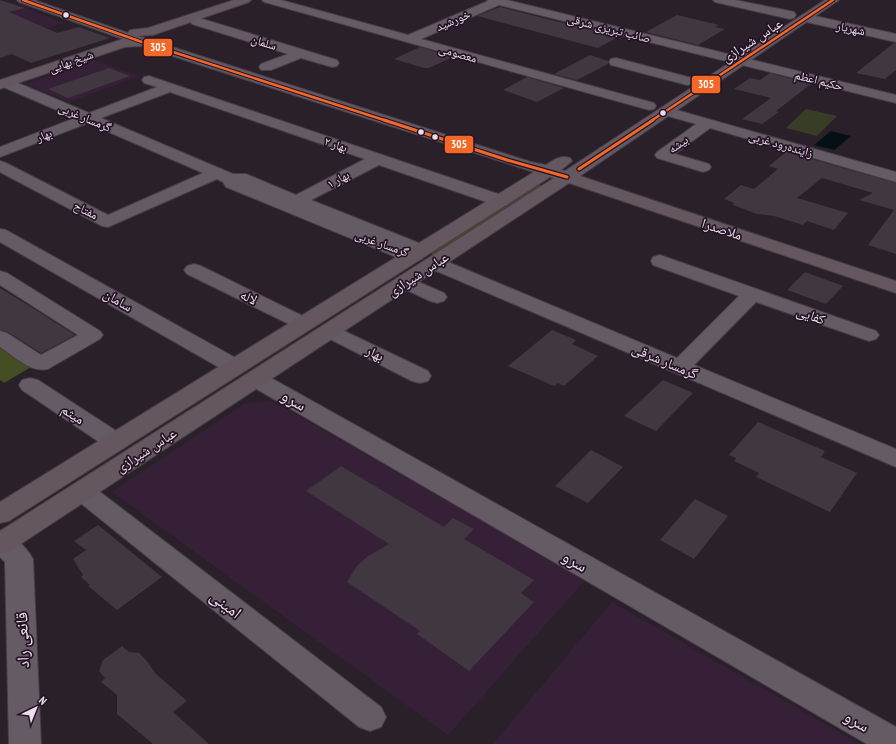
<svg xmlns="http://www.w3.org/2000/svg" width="896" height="744" font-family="'PT Sans Narrow','Noto Naskh Arabic',sans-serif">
	<rect width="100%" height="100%" fill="#2a202a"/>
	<path fill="#362037" d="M25,8L64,23L0,43V15Z
		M94,60L139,76L69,102L25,84Z
		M272,401L585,580L448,735L112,492L244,404Z
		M612,602L860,744H493Z"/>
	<path fill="#383d26" d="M806,109L837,116L817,136L786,128Z"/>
	<path fill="#454d22" d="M539,184L545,187L433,255L431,253Z
		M0,347L31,367L4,383L0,380Z"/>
	<path fill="#041014" d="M831,131L851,136L834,150L814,145Z"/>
	<path fill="#403740" d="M0,0L25,8L9,12L57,33L79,27L110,38L31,63L12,54L0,58Z
		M500,7L555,21L620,36L598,48L477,16Z
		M677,15L719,25L715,27L725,29L698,45L646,32Z
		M894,43H896V70L885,79L856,73Z
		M420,47L453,57L429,68H424L394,59Z
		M590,55L608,61V64L577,80L554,74Z
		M109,68L130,76L68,98L48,89Z
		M770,73L811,84L776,111L779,112L762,124L742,119L771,98L734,89L750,78L760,80Z
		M527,77L564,88L537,102L503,90Z
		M786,152L896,183V254L868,245L894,210L859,200L873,193L822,178L797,198L848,213L834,230L807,221L803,225L774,216L757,214L733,205L734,203L724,199L741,185L754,189L778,169L769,166Z
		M805,272L843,286L826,304L787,290Z
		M0,288L39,312L75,335L41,353L8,332L0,330Z
		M552,330L576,340L572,344L598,356L564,386L558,383L554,386L508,366Z
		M663,380L693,393L656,431L624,416Z
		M758,422L825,451L821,457L857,473L830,512L756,477L759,473L734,461L736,458L729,455Z
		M591,450L623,467L588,503L555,486Z
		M341,466L444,527L453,518L474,529L464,539L534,580L521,593L534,602L469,671L417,634L420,631L347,582L357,566L367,557L389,544L306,491Z
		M695,499L728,516L694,559L660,540Z
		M98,525L162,577L117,610L88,586L90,585L81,577L83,575L73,559L86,550L74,541Z
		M122,646L129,652L139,653L147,661L155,673L187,701L173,712L209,744H153L117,714V695L101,682L105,678L99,671L103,660Z"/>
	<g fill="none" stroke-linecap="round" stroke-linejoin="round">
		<g stroke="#463d46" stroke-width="2">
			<path id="minor" d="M262,0H281L408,35L488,1L487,0H507L896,95V103L499,5L421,39L654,103L656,106L654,109L649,110L264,2Z
				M713,0H735L790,11L794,12L796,15L794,18L790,19L719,3L715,2Z
				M806,14L896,34V42L802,21L800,18L802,15Z
				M196,17L337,60L339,63L337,66L332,67L301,58L271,70H261L259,67L261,64L288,54L192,24L190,21L192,18Z
				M616,58L692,78L694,81L692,84L687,85L611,65L609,62L611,59Z
				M149,76L507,197L510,201L507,205L501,206L495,205L379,165L311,200L419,243L424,255L422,259L415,261L396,257L226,187L223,182L217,179L108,227L102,226L0,172V161L6,163L108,215L203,173L88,123L0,157V147L75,118L1,86V80L6,79L11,80L89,113L157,87L144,83L142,80L144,77ZM170,92L365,159L296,195L246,174H233L101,118Z
				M666,107L896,172V182L710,128L675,154L709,164L711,167L709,170L703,172L657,158L655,155L657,152L696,124L661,114L659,111L661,108Z
				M0,229L6,230L243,362L246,367L243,372L235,374L227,372L0,242Z
				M660,255L876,331L879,335L876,339L869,341L756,302L694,365L896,449V467L427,267L425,263L427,259L434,257L441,259L677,358L739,296L653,265L651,261L653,257Z
				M194,264L201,266L311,320L314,324L311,328L304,330L297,328L187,274L184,270L187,266Z
				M0,271L7,273L100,331L103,335L100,339L48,369C30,373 14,356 0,347V331L7,333L41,355L78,335L0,285Z
				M405,276L444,293L447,297L444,301L437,303L430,301L398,286L395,282L398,278Z
				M329,325L336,327L428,371L431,376L428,381L420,383L412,381L322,335L319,331L322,327Z
				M256,372L264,374L896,727V744H867L248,384L245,379L248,374Z
				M30,378L38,380L124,436L128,442L124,448L116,450L108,448L22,390L19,385L22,380Z
				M82,482L91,485L381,707L386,717L381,727L370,731L359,727L73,497L69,491L73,485Z
				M3,533C16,537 26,547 33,559L41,744H9L5,562L0,557V534Z"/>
		</g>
		<g stroke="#463d46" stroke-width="2">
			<path id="major" d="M17,0H34L128,33L130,30L148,28L234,0H251L249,2L153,35L138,36L531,162L546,165C554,160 560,155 570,158L572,161L561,170L565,171L825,0H839L580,176L896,281V293L569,183L10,551L0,554V531L554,178L550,177L9,521L0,523V502L534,172L141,46L125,47L0,89V80L123,39L19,2Z"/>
		</g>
		<use href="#minor" fill="#645b64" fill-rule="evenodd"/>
		<use href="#major" fill="#645760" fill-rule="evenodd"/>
		<g stroke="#241225" stroke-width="4.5">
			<path id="bus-1-far1" d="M23,0L142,42L387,121
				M651,121L833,0"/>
		</g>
		<g stroke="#241225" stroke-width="5.5">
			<path id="bus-1" d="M384,120L507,160L567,177
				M579,169L653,120"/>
		</g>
		<use href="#bus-1-far1" stroke="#f36827" stroke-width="2.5"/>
		<use href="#bus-1" stroke="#f36827" stroke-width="3"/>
	</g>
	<g fill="#ecdfec" stroke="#241225" stroke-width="1.5">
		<circle cx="66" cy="15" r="3.5"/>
		<circle cx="663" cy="113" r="3.5"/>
		<circle cx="421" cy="132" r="3.5"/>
		<circle cx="435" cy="137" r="3.5"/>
	</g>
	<g text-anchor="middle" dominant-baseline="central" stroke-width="3.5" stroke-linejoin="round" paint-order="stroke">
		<g font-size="12" fill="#ecdfec" stroke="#241225">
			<text transform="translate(453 20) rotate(-23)">خورشید</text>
			<text transform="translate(609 28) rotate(14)">صائب تبریزی شرقی</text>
			<text transform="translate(851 28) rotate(12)">شهریار</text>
			<text transform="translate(264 42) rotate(17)">سلمان</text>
			<text transform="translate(458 53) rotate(16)">معصومی</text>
			<text transform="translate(71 61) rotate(-19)">شیخ بهایی</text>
			<text transform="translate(819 80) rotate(14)">حکیم اعظم</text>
			<text transform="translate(85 117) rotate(23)">گرمسار غربی</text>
			<text transform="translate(44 135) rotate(-21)">بهار</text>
			<text transform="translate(336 144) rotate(19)">بهار ۲</text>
			<text transform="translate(678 144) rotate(-35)">بیشه</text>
			<text transform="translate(781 144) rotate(16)">زاینده‌رود غربی</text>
			<text transform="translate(338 179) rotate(-28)">بهار ۱</text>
			<text transform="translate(86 210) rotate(27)">مفتاح</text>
			<text transform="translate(382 243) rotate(20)">گرمسار غربی</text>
		</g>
		<g font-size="14" fill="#ecdfec" stroke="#241225">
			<text transform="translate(752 40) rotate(-33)">عباس شیرازی</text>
			<text transform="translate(722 229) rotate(18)">ملاصدرا</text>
			<text transform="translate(418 274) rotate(-33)">عباس شیرازی</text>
			<text transform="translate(249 297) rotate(26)">لاله</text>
			<text transform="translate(118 300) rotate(30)">سامان</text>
			<text transform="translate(811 315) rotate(20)">کفایی</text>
			<text transform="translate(375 353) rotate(26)">بهار</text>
			<text transform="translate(665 361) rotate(23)">گرمسار شرقی</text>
			<text transform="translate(73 414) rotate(33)">میثم</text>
			<text transform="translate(146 450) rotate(-33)">عباس شیرازی</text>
		</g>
		<g font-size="17" fill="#ecdfec" stroke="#241225">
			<text transform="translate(294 400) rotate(30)">سرو</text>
			<text transform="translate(575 561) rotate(30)">سرو</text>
			<text transform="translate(226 604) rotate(38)">امینی</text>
			<text transform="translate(22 640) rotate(-92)">قانعی‌ راد</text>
			<text transform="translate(857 721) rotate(30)">سرو</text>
		</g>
	</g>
	<g stroke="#241225" stroke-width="1.5">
		<rect x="143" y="38" width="30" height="19" rx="4" fill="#f36827"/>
		<rect x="691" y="75" width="30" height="19" rx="4" fill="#f36827"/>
		<rect x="444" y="135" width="30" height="19" rx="4" fill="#f36827"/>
	</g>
	<g font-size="11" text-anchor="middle" font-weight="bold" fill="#fff">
		<text x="158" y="51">305</text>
		<text x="706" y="88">305</text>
		<text x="459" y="148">305</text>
	</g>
	<g transform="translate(36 708) rotate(43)" stroke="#241225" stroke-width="3" paint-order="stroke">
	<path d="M0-3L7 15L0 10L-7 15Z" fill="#ecdfec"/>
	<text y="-6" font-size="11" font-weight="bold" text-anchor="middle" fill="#ecdfec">N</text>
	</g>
</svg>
